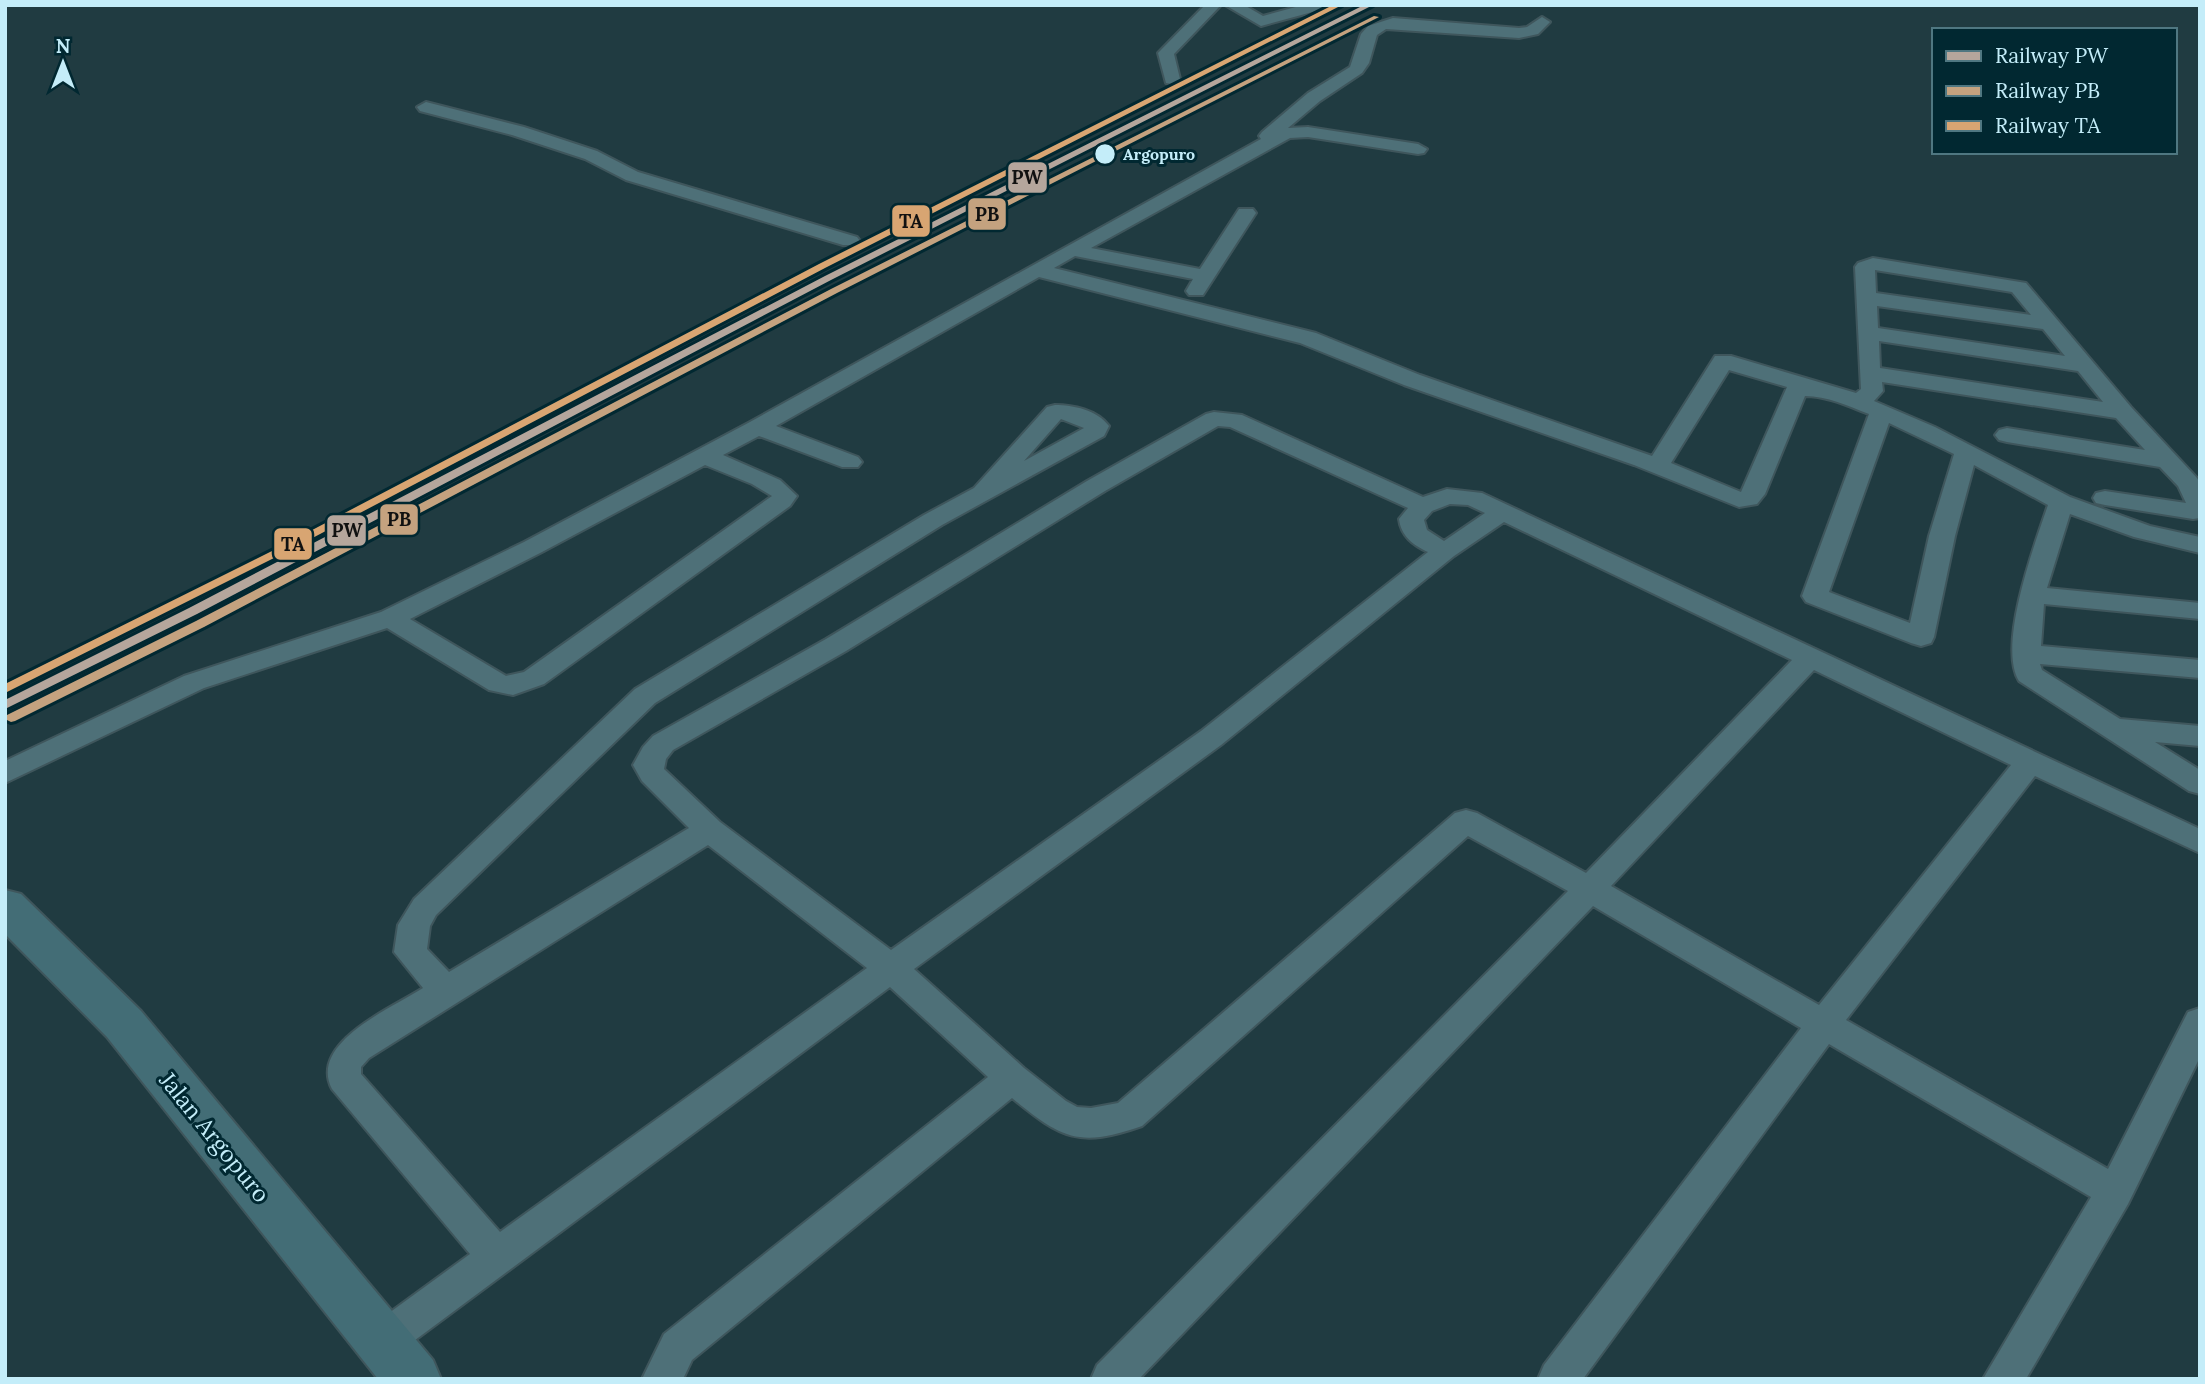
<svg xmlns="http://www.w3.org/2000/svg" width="2205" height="1384" font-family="Lora,serif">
	<rect width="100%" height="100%" fill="#203b41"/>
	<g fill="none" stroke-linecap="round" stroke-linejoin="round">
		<g stroke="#3f565c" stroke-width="4">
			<path id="minor" d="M1205,5H1221L1174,54L1180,79L1172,84L1166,83L1158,53Z
				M1225,5H1244L1263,16L1303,5H1329L1327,8L1261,26Z
				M1542,17L1550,22L1538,34L1519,38L1386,29L1377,35L1369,63L1362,73L1320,101L1288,128L1308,127L1418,144L1427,149L1424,153L1418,154L1308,137L1290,138L1091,248L1200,269L1239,209H1253L1256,213L1203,295H1189L1186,291L1193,279L1075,256L1054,268L1316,333L1420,375L1652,456L1715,356H1731L1856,393L1861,389L1855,267L1858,263L1873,258L2026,283L2131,407L2197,478L2200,483V518L2193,519L2105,505L2096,503L2093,498L2096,493L2105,491L2186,503L2178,486L2160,467L2007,442L1999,440L1995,435L1999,430L2007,428L2145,450L2116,418L1882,382L1883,391L1874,401L1935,427L2070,497L2150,526L2200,537V553L2134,537L2070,514L2047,588L2200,603V619L2044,604L2041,646L2200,660V678L2040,664L2042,670L2120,719L2200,726V746L2155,742L2200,770V794L2189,791L2019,681C1997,646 2035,543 2048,505L1974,465L1955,536L1934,637L1931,643L1921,646L1911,643L1806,602L1802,596L1869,414C1848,406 1827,396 1805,396L1765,494L1757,504L1739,507L1634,465L1404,385L1300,343L1039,277L776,426L858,457L862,462L858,467H842L759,436L723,455L780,480L797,496L790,506L544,684L513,695L489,690L387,628L204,688L5,783V761L184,676L381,612L524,542L750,422L1261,139L1259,136L1262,132L1308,93L1350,67L1361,34L1368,26L1393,18L1519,28L1527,27ZM1875,270L2012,292L2031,315L1876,293ZM1877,306L2043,329L2065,356L1878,328ZM1879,341L2078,371L2103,402L1880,368ZM1729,370L1787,387L1741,492L1671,463ZM1889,423L1954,454L1929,536L1910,623L1829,592ZM705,465L752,484L772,496L524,672L506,676L410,619L542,552Z
				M426,102L524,127L597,151L638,172L857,237L860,241L857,245H843L626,180L585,159L512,135L420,111L417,107Z
				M1055,405C1073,405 1097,410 1109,426L1104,436L942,525L655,703L436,915L430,926L427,949L449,972L689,828L642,781L633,765L643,747L653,736L826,639L1087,481L1206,414L1214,412L1242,415L1423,497L1447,489L1482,493L2200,829V853L2035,776L1846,1020L2108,1169L2188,1012L2200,1008V1057L2128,1204L2026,1379H1983L2091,1197L1829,1044L1583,1379H1538L1544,1365L1801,1028L1593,906L1139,1379H1091L1097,1365L1568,891L1468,836L1142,1126C1079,1148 1062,1139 1012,1098L692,1360L683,1379H642L664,1334L988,1077L890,987L395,1355L381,1361L367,1355L361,1342L367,1329L470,1254L332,1089C308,1043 392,1008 423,988L394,952L398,925L414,899L635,689L924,515L974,488L1047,407ZM1061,419L1084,428L1024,461ZM1218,426L1230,427L1408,508L1399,519C1401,536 1413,545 1428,552L1201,731L891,950L720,822L664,769L666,759L673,750L846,651L1105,491ZM1450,504L1468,505L1485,513L1444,541L1427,530L1424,520L1432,511ZM1504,522L1792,660L1586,873L1477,813L1466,810L1455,813L1118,1103L1091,1108L1077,1107L1066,1101L1024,1068L914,969L1221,745L1454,556ZM1814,670L2011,765L1819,1005L1611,886ZM708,845L867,968L500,1232L361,1074V1067L369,1058Z"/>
		</g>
		<g stroke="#3f565c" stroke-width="4">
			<path id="trunk" d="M5,890L21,894L141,1011L433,1360L441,1379H378L107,1037L5,934Z"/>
		</g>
		<use href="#minor" fill="#4e7078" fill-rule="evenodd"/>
		<use href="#trunk" fill="#436d76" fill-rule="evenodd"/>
		<g stroke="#012831" stroke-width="6">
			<path id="rail-1" d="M1364,5H1373L831,280L197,614L5,709V700L189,608L825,276Z"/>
		</g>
		<g stroke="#012831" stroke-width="6">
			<path id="rail-2" d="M1374,16L1379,17L837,293L204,627L15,721L11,722L5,719L7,715L196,621L831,289Z"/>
		</g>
		<g stroke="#012831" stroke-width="6">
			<path id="rail-3" d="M1333,5H1342L825,268L284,553L5,693V684L276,549L819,264Z"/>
		</g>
		<use href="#rail-1" fill="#b5a69c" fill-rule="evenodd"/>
		<use href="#rail-2" fill="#c4a27f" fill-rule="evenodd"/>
		<use href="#rail-3" fill="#d8a572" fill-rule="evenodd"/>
	</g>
	<circle fill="#c4edf9" stroke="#012831" stroke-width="2.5" cx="1105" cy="154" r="11"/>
	<g text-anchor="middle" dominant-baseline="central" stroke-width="6" stroke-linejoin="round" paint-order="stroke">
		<g font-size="16" font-weight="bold" fill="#c4edf9" stroke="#012831" text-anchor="start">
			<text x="1123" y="154">Argopuro</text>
		</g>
		<g font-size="23" fill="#c4edf9" stroke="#012831">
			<text transform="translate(215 1137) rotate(51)">Jalan Argopuro</text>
		</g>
	</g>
	<g stroke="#012831" stroke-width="2.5">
		<rect x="1007" y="161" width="41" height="33" rx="7" fill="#b5a69c"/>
		<rect x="967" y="197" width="40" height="34" rx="7" fill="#c4a27f"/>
		<rect x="891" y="204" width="40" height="34" rx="7" fill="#d8a572"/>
		<rect x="379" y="503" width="40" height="33" rx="7" fill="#c4a27f"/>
		<rect x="326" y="514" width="41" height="33" rx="7" fill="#b5a69c"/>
		<rect x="273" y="527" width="40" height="34" rx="7" fill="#d8a572"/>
	</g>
	<g font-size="19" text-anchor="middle" font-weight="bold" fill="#111">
		<text x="1027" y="184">PW</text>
		<text x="987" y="221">PB</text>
		<text x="911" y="228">TA</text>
		<text x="399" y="526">PB</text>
		<text x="347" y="537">PW</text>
		<text x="293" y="551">TA</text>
	</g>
	<rect width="2205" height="1384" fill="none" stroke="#c4edf9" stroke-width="14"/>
	<rect x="1932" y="28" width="245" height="126" fill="#012831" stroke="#4f7781" stroke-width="2"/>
	<rect x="1946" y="51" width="35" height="10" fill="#b5a69c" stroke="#4f7781" stroke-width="2"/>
	<text x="1995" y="63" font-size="21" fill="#c4edf9">Railway PW</text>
	<rect x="1946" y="86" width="35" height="10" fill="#c4a27f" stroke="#4f7781" stroke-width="2"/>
	<text x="1995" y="98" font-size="21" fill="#c4edf9">Railway PB</text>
	<rect x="1946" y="121" width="35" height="10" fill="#d8a572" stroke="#4f7781" stroke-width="2"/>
	<text x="1995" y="133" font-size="21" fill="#c4edf9">Railway TA</text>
	<g transform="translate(63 63)" stroke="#012831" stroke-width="5" paint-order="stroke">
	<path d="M0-5L12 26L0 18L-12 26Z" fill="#c4edf9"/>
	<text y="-10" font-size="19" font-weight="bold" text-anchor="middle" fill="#c4edf9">N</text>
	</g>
</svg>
